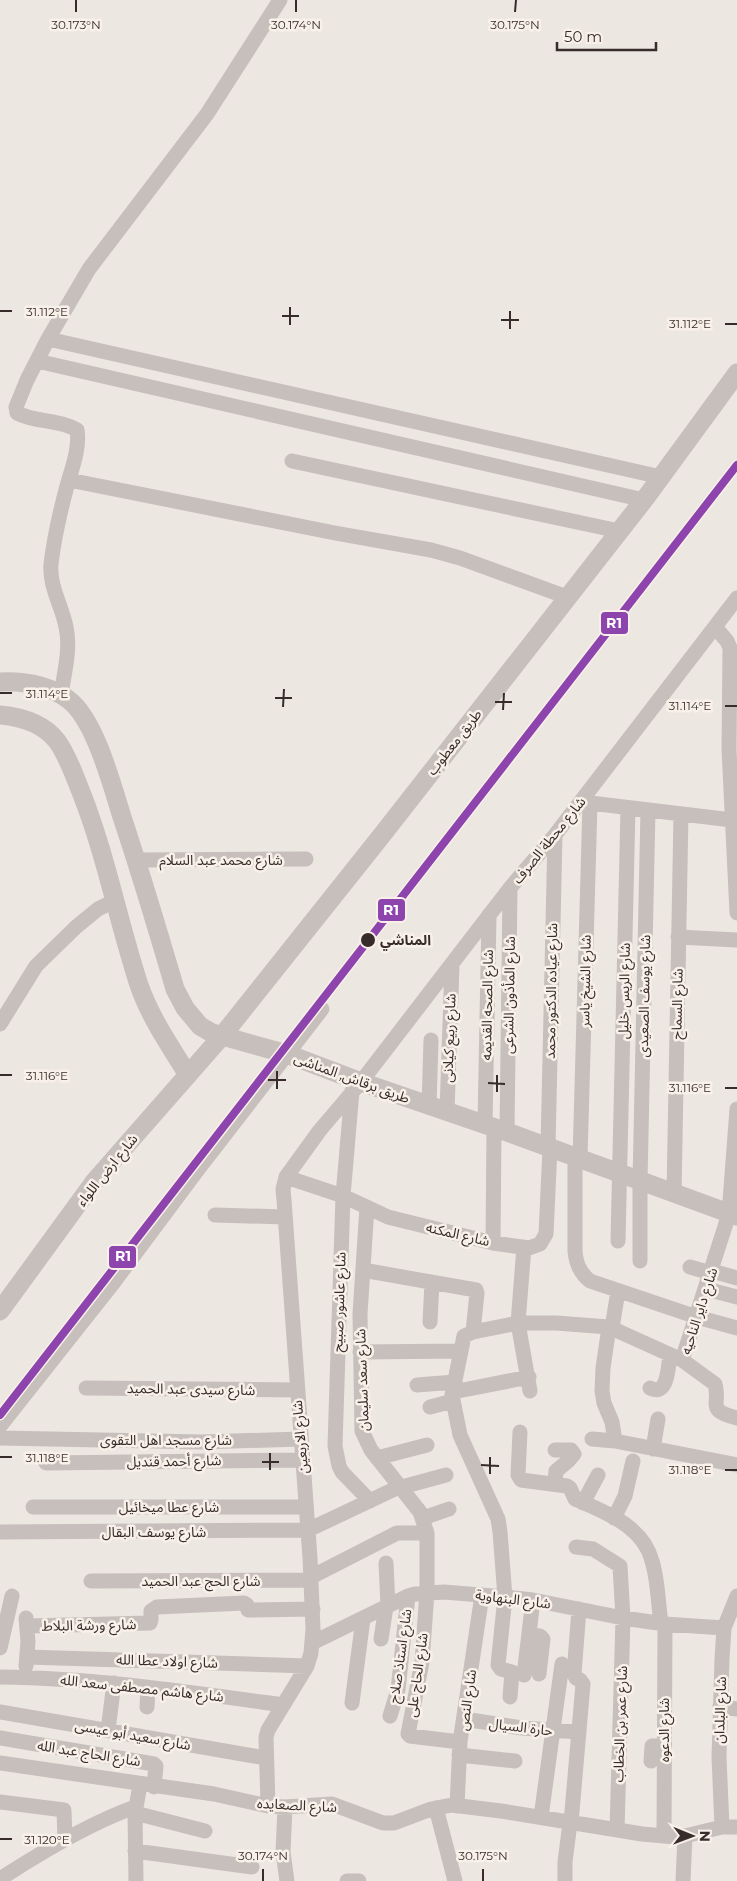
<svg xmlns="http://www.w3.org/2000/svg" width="737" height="1881" font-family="Montserrat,'Noto Sans Arabic',sans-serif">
	<rect width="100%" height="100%" fill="#ede7e2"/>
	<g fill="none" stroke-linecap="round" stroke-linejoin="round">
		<path stroke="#c6bfbb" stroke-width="15" d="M48,339L661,477
			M37,361L644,500
			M292,461L619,531
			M69,480L335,533L431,550L460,558L567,597
			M715,627L727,641L730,648L729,749L737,913
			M61,695C64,673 71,649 66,627C62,606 49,586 51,564C54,538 60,512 67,486C72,468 80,448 77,430C59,419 36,423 17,413L16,407L27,380L48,339L89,269L207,114L280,0
			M582,802L732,820
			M137,860L306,859
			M678,937L737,940
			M0,1024L36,966L76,927L98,909L116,900
			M352,1091L343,1196L335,1446L339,1466L342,1472L370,1501
			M429,1106L431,1040
			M447,1112L452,965
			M485,1124L489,915
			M507,1132L510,888
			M548,1147L555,835
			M575,1157V1251C576,1264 580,1273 590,1281L697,1317L737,1328
			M580,1159L590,803
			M286,1177L343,1196L388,1217L493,1243L529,1248L540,1244L546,1234L550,1148
			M674,1194L681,814
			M367,1207L360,1314L362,1431L371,1450L420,1512L427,1533V1592L422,1662L408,1734L410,1736L460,1742
			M215,1215L285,1217
			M618,1241L628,808
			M493,1243L494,1128
			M524,1247L518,1323L530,1391
			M640,1261V1181L648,810
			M690,1267L711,1273
			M363,1270L476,1290L477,1293L473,1332
			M712,1271L737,1278
			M706,1289L737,1297
			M430,1322L432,1282
			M609,1327L603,1368L602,1391L604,1403L612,1422L615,1441L737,1465
			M612,1328L618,1291
			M360,1352L461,1351
			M682,1360L715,1384C721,1405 705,1410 737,1418
			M417,1385L455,1382
			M86,1388L296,1390
			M650,1388C668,1397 668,1367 670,1355
			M453,1392L529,1377
			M430,1407L453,1401
			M0,1426L114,1282L196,1172L322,1009
			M520,1432L518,1475L521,1480L567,1486L570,1488L575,1499C605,1512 643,1526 652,1561C658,1580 658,1603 661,1623
			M0,1438L202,1442L301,1439
			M592,1439L615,1441
			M653,1449L658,1419
			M555,1450H571L574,1454L568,1461L556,1471L555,1484
			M377,1458L427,1445
			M46,1463L302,1460
			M402,1487L446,1475
			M583,1503L598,1475
			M33,1507H306
			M423,1518L449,1509
			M614,1518L625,1496L633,1461
			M0,1532L308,1530L401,1486
			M576,1547L593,1549L620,1566L623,1618L617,1830
			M386,1563L388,1606
			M311,1577L397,1533H427
			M91,1581L311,1580
			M27,1626L150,1623L151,1620V1611L157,1607L244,1603L247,1605L248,1610L313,1609
			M529,1635L540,1636L543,1639L539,1674
			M381,1639L386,1607
			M312,1643L408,1596L415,1594L444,1592L505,1597L533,1600L623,1618L665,1624L724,1628
			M0,1648L12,1596
			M27,1657L307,1666
			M26,1666L28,1642L26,1618
			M524,1675L533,1600
			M0,1677C95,1678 189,1692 283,1705
			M510,1697L512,1672L501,1669L498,1665L505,1597L500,1532L498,1519L460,1435L452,1395L464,1336L473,1332L518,1323H556L609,1327L682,1360L729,1214L737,1109
			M352,1703L363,1619
			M720,1706L737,1709
			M147,1707L148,1688
			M0,1712L266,1758
			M390,1716L398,1690L408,1596
			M464,1719L522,1728L579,1732
			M108,1730L114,1683
			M0,1738L154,1764L156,1766L154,1787
			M459,1755L515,1761
			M651,1761L652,1746L664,1745
			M0,1763L214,1794L268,1806L285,1807L332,1804L383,1823H394L431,1809L452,1805L501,1811L642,1834L675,1837L685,1836L722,1827H737
			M0,1802L64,1810L65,1840
			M268,1806L266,1737L268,1730L307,1666L311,1653L313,1629L310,1558L284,1200L283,1189L286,1177L320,1130L361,1082L510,888L555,835L737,598
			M457,1806L460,1742L482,1595
			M285,1807L283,1852L287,1881
			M436,1808L455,1881
			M135,1813L205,1831
			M541,1817L562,1664
			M571,1823L583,1684L580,1680L576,1678L574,1674L579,1609
			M722,1827L719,1757L722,1659L724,1628L737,1596
			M664,1836L665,1624
			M135,1851L252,1867
			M0,1879C40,1853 90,1823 135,1807
			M136,1881L135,1813L140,1785
			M347,1881H359
			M565,1881V1862L570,1823
			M683,1881L685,1836"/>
		<path stroke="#c6bfbb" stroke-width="19" d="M0,682C24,681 49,685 69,700C95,720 112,785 122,817C141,874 158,931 175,989L185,1008L200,1026L212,1033L287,1054L361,1082L507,1132L737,1216
			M0,715C22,717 43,723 57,741C68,756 74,775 81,792C106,855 118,921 139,985C150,1017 170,1046 188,1075
			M0,1311L94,1182L222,1036L382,835L647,496L737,373"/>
		<g stroke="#f9f1e9" stroke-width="11">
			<path id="rail-1" d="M0,1415L737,465"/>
		</g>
		<use href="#rail-1" stroke="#8e44ad" stroke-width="8"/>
	</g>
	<path fill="none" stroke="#372c29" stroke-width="2" d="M76,12V0M296,12V0M515,12L516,0M0,311H12M282,316H299M501,320H519M725,324H737M290,325V307M510,329V311M0,693H12M275,698H292M495,702H512M725,706H737M283,707L284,689M503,710L504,693M0,1075H12M268,1080H286M488,1083L505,1084M725,1088H737M277,1089V1071M497,1092V1075M0,1457H12M262,1462H279M481,1465L499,1466M270,1470V1453M725,1470H737M490,1474V1457M0,1839H12M263,1881V1869M483,1881V1869"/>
	<circle fill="#372c29" stroke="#f9f1e9" stroke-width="2" cx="368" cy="940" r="8"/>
	<g text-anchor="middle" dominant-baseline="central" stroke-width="5" stroke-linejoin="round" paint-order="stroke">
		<g font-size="14" fill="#372c29" stroke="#f9f1e9">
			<text transform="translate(454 742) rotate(-52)">طريق معطوب</text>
			<text transform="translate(549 840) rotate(-51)">شارع محطة الصرف</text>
			<text x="221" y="860">شارع محمد عبد السلام</text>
			<text transform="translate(585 981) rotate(-89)">شارع الشيخ ياسر</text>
			<text transform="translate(551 991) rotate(-89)">شارع عياده الدكتور محمد</text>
			<text transform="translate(624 991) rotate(-89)">شارع الريس خليل</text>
			<text transform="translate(509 995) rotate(-89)">شارع المأذون الشرعى</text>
			<text transform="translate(644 996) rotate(-89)">شارع يوسف الصعيدى</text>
			<text transform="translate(677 1004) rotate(-89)">شارع السماح</text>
			<text transform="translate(487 1005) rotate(-89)">شارع الصحه القديمه</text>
			<text transform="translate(449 1038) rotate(-88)">شارع ربيع كيلانى</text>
			<text transform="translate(352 1078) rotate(20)">طريق برقاش, المناشى</text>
			<text transform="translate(107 1170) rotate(-51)">شارع ارض اللواء</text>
			<text transform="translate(458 1234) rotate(13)">شارع المكنه</text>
			<text transform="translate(339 1302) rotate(-88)">شارع عاشور صبيح</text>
			<text transform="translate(699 1311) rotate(-72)">شارع داير الناحيه</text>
			<text transform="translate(362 1380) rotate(-92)">شارع سعد سليمان</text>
			<text transform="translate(191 1389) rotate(1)">شارع سيدى عبد الحميد</text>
			<text transform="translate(300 1437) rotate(-95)">شارع الاربعين</text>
			<text x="166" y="1440">شارع مسجد اهل التقوى</text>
			<text transform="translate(174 1461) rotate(-1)">شارع أحمد قنديل</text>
			<text x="169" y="1507">شارع عطا ميخائيل</text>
			<text x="154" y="1532">شارع يوسف البقال</text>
			<text x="201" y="1581">شارع الحج عبد الحميد</text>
			<text transform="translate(513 1599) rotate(7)">شارع البنهاوية</text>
			<text transform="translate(89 1625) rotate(-1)">شارع ورشة البلاط</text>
			<text transform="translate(400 1656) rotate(-82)">شارع استاذ صلاح</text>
			<text transform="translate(167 1661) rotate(2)">شارع اولاد عطا الله</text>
			<text transform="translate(417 1675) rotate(-82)">شارع الحاج على</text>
			<text transform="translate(142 1688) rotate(6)">شارع هاشم مصطفى سعد الله</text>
			<text transform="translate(467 1700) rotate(-82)">شارع النص</text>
			<text transform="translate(720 1710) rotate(-88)">شارع البلدان</text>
			<text transform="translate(620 1724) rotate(-88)">شارع عمر بن الخطاب</text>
			<text transform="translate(521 1727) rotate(7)">حارة السيال</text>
			<text transform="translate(664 1730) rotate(-90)">شارع الدعوه</text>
			<text transform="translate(133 1735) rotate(10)">شارع سعيد أبو عيسى</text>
			<text transform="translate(89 1753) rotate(9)">شارع الحاج عبد الله</text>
			<text transform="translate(297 1805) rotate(3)">شارع الصعايده</text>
		</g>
		<g font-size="14" font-weight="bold" fill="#372c29" stroke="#f9f1e9" text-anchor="start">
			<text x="380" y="940">المناشي</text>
		</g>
	</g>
	<g font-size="12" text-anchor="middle" fill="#372c29" stroke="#f9f1e9" stroke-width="5" stroke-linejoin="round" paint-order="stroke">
		<text x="76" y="29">30.173°N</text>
		<text x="296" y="29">30.174°N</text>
		<text x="515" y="29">30.175°N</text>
		<text x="47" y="316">31.112°E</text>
		<text x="690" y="328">31.112°E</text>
		<text x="47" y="698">31.114°E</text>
		<text x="690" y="710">31.114°E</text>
		<text x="47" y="1080">31.116°E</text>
		<text x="690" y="1092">31.116°E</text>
		<text x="47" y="1462">31.118°E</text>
		<text x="690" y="1474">31.118°E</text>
		<text x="47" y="1844">31.120°E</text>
		<text x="263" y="1860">30.174°N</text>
		<text x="483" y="1860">30.175°N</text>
	</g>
	<g stroke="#f9f1e9" stroke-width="2">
		<rect x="600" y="611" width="29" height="24" rx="5" fill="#8e44ad"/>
		<rect x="377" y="898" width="29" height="24" rx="5" fill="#8e44ad"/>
		<rect x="108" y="1245" width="29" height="24" rx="5" fill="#8e44ad"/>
	</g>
	<g font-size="14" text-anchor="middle" font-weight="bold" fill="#fff">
		<text x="614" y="628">R1</text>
		<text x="391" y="915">R1</text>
		<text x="123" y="1261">R1</text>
	</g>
	<g transform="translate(692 1836) rotate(91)" stroke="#f9f1e9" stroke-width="4" paint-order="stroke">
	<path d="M0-4L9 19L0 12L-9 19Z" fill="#372c29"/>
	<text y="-8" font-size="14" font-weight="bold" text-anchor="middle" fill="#372c29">N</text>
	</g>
	<path d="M557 42v8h99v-8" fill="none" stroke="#372c29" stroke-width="2.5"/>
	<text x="564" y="42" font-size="15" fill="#372c29" stroke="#f9f1e9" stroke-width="4" paint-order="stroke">50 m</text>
</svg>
